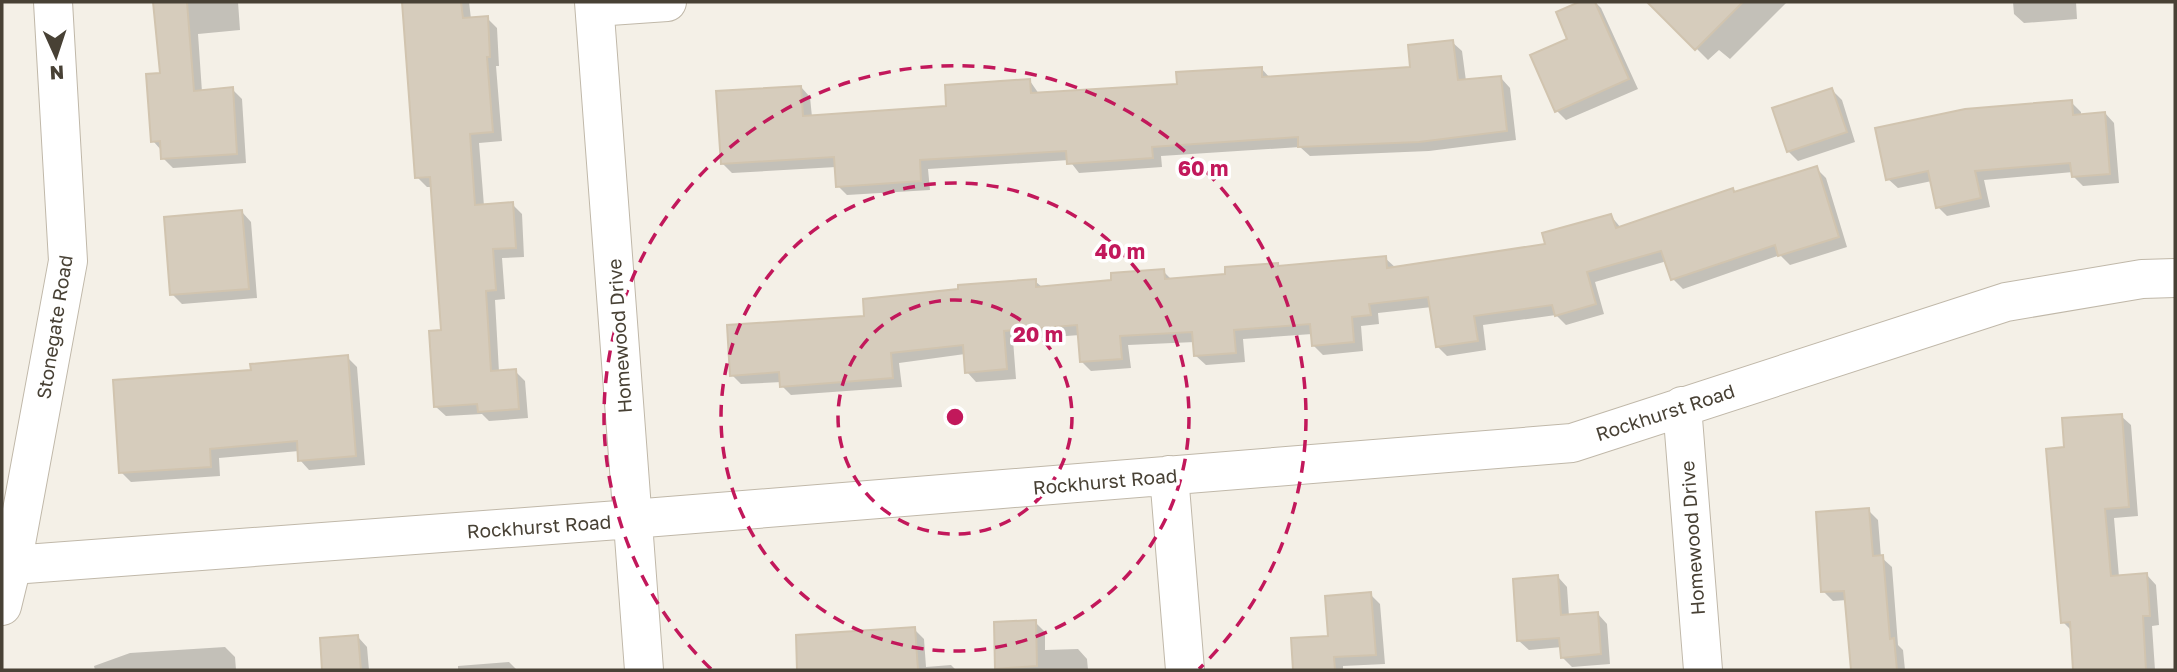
<svg xmlns="http://www.w3.org/2000/svg" width="2177" height="672" font-family="'Golos Text',sans-serif">
	<rect width="100%" height="100%" fill="#f4f0e7"/>
	<path fill="#0003" d="M155,2H238L240,30L198,34L202,92L232,89L242,99L246,163L173,168L163,158L162,151L153,141L161,74Z
		M403,2H469L471,19L487,18L497,28L499,66H496L502,141L479,143L484,206L512,204L522,214L524,257L502,258L505,299L495,300L499,372L515,371L525,381L528,418L489,421L482,414L446,416L436,407L443,332L433,187H427L417,177Z
		M1584,2H1595L1601,8L1638,89L1566,120L1557,111L1569,40L1558,13Z
		M1650,2H1787L1730,59L1719,50L1708,60Z
		M2013,2H2076L2077,19L2024,23L2014,14Z
		M1452,42L1462,51L1466,81L1501,78L1510,88L1516,140L1429,151L1310,156L1300,147L1161,156L1162,167L1079,173L1069,160L928,169L930,190L847,195L838,186L836,167L732,173L722,163L801,87L810,97L812,117L948,108L1030,81L1039,94L1179,86L1261,68L1270,78L1412,69Z
		M1832,90L1842,100L1855,142L1798,161L1788,151Z
		M2071,102L2081,112V116L2105,113L2114,123L2119,183L2083,186L2073,176V172L1984,180L1990,207L1947,216L1938,207L1932,181L1898,188L1888,179Z
		M1816,168L1826,178L1847,247L1790,265L1780,255L1683,289L1673,279L1667,261L1595,282L1604,314L1566,325L1556,315L1483,325L1486,350L1447,356L1437,346L1432,307L1378,313L1379,324L1361,326L1363,351L1323,355L1313,345L1312,334L1243,339L1245,362L1206,365L1196,356L1195,342L1128,345L1131,368L1091,371L1082,362L1080,335L1013,340L1016,379L976,382L967,372L965,354L899,363L902,387L791,395L782,386V382L741,384L732,375L866,317L1035,281L1043,288L1113,282L1163,271L1172,280L1227,276L1278,265L1280,268L1385,258L1396,268L1547,246L1611,216L1621,228L1732,190L1736,193Z
		M242,212L251,222L257,298L182,304L172,294Z
		M347,357L357,367L365,465L309,470L300,460L299,451L219,458L220,476L131,482L121,472L252,371Z
		M2121,416L2131,425L2138,516L2114,518L2119,577L2147,575L2156,585L2159,625L2152,626L2155,670H2075L2072,631L2063,622L2066,449Z
		M1868,510L1878,520L1881,557L1892,567L1898,645L1903,650L1905,670H1852L1847,600L1833,601L1823,591Z
		M1558,577L1567,587L1569,616L1598,614L1607,624L1610,664L1572,667L1562,657V647L1529,650L1519,641Z
		M1370,594L1380,604L1385,664L1343,666V670H1295L1293,640L1330,637Z
		M1035,622L1045,632V650L1078,649L1087,659L1088,670H999L997,668Z
		M914,629L924,639L926,667L951,665L956,670H765L799,669Z
		M358,637L367,647L369,670H324L321,640Z
		M225,647L235,657L236,670H95L94,666L130,653Z
		M509,662L517,670H458V666Z"/>
	<path fill="#d6ccbc" stroke="#d1c4af" stroke-width="2" d="M153,2H187L194,91L233,87L237,154L161,159L160,141L151,142L146,74L160,73Z
		M402,2H461L463,18L488,16L490,57H487L493,132L470,134L475,205L513,202L516,248L493,249L496,290L486,291L491,371L516,369L519,409L478,412L477,404L434,407L429,331L441,330L430,177L415,178Z
		M1579,2H1595L1629,79L1555,112L1530,55L1567,39L1556,12Z
		M1647,2H1743L1695,50Z
		M1453,40L1458,80L1501,76L1507,131L1419,142L1298,147V137L1152,147L1153,158L1067,164L1066,151L920,160L921,181L836,187L834,157L721,164L716,91L801,86L803,116L946,106L945,85L1030,79L1031,93L1177,84L1176,72L1262,67V77L1410,67L1408,45Z
		M1832,88L1847,132L1787,152L1772,108Z
		M2072,100L2073,115L2105,112L2110,174L2072,177L2070,163L1975,171L1981,198L1936,208L1928,171L1886,180L1875,128L1965,109Z
		M1817,166L1839,237L1778,256L1775,245L1671,280L1661,251L1587,272L1596,304L1555,316L1552,305L1474,316L1478,341L1436,347L1428,297L1369,304L1371,315L1352,317L1354,342L1312,346L1310,324L1234,330L1236,353L1194,356L1192,332L1120,336L1122,359L1080,362L1077,325L1004,331L1007,369L965,373L963,345L891,353L893,378L780,387L779,372L730,376L727,325L864,316L863,299L958,289V285L1036,279V287L1111,280V273L1164,269L1165,279L1225,274V267L1278,263V266L1386,256L1387,268L1545,244L1542,233L1611,214L1616,228L1733,188L1734,192Z
		M242,210L249,289L170,295L164,217Z
		M348,355L356,456L298,461L297,441L210,449L211,467L119,473L113,380L251,370L250,364Z
		M2122,414L2129,507L2105,509L2111,576L2147,573L2150,616H2143L2146,670H2073L2070,622L2061,623L2046,449L2064,447L2062,418Z
		M1869,508L1873,556L1883,555L1890,639L1894,638L1897,670H1851L1844,591L1821,592L1816,512Z
		M1558,575L1561,615L1598,612L1601,654L1561,658L1559,638L1517,641L1513,579Z
		M1371,592L1376,655L1334,657L1335,670H1293L1291,638L1328,636L1325,596Z
		M1036,620L1037,666L995,669L994,622Z
		M915,627L918,670H797L796,635Z
		M358,635L361,670H322L320,638Z"/>
	<g fill="none" stroke-linecap="round" stroke-linejoin="round">
		<g stroke="#c0b8a9" stroke-width="40">
			<path id="street" d="M594,2L644,670
				M595,7L667,2
				M1682,406L1703,670
				M1169,475L1185,670
				M12,565L632,519L1572,443L2006,302L2142,279L2175,278
				M2,606L12,565L68,261L53,2"/>
		</g>
		<use href="#street" stroke="#fff" stroke-width="38"/>
	</g>
	<g fill="none" stroke="#c2185b" stroke-width="3.5" stroke-dasharray="12 9">
		<circle cx="955" cy="417" r="117"/>
		<circle cx="955" cy="417" r="234"/>
		<path d="M711 669A351 351 0 1 1 1199 669"/>
	</g>
	<g text-anchor="middle" dominant-baseline="central" stroke-width="7" stroke-linejoin="round" paint-order="stroke">
		<g font-size="19" fill="#484135" stroke="#fff">
			<text transform="translate(54 327) rotate(-81)">Stonegate Road</text>
			<text transform="translate(619 336) rotate(-94)">Homewood Drive</text>
			<text transform="translate(1665 412) rotate(-18)">Rockhurst Road</text>
			<text transform="translate(1105 481) rotate(-5)">Rockhurst Road</text>
			<text transform="translate(539 526) rotate(-4)">Rockhurst Road</text>
			<text transform="translate(1692 538) rotate(-94)">Homewood Drive</text>
		</g>
	</g>
	<circle cx="955" cy="417" r="10" fill="#c2185b" stroke="#fff" stroke-width="3.5"/>
	<g font-size="21" text-anchor="middle" font-weight="bold" fill="#c2185b" stroke="#fff" stroke-width="7" stroke-linejoin="round" paint-order="stroke">
		<text x="1203" y="176">60 m</text>
		<text x="1120" y="259">40 m</text>
		<text x="1038" y="342">20 m</text>
	</g>
	<rect width="2177" height="672" fill="none" stroke="#484135" stroke-width="7"/>
	<g transform="translate(56 56) rotate(177)" stroke="#ffffff" stroke-width="5" paint-order="stroke">
	<path d="M0-5L12 26L0 18L-12 26Z" fill="#484135"/>
	<text y="-10" font-size="19" font-weight="bold" text-anchor="middle" fill="#484135">N</text>
	</g>
</svg>
